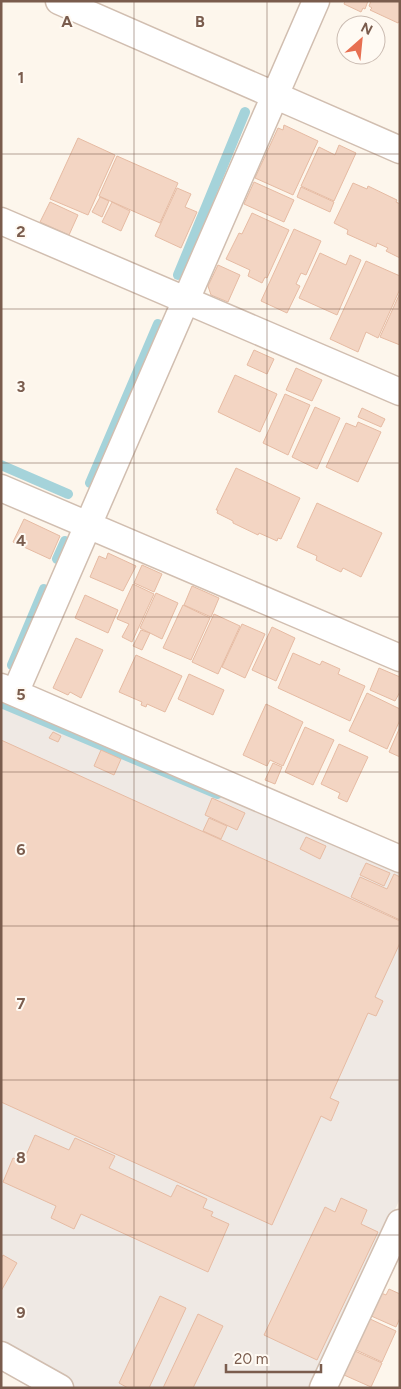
<svg xmlns="http://www.w3.org/2000/svg" width="401" height="1389" font-family="Figtree,sans-serif">
	<rect width="100%" height="100%" fill="#fdf6ec"/>
	<path fill="#efe9e4" d="M1,703L400,873V1199L311,1388H71L1,1348Z"/>
	<g fill="none" stroke-linecap="round" stroke-linejoin="round">
		<path stroke="#a5d3da" stroke-width="10" d="M178,275L245,112
			M1,465L68,494
			M90,483L158,324
			M57,559L65,541
			M12,665L44,589
			M1,703L217,794"/>
	</g>
	<path fill="#f3d5c3" stroke="#e6bba3" d="M345,1H368L365,9L363,8L361,12L344,4Z
		M371,1H400V20L398,23L370,10L372,8L369,6Z
		M284,125L318,141L293,195L255,178L278,128L283,130Z
		M78,138L115,155L88,215L50,199Z
		M339,145L356,153L334,201L301,186L319,147L335,155Z
		M117,156L178,183L160,223L99,196Z
		M254,182L294,200L284,222L244,204Z
		M353,183L367,189L368,186L397,200L396,202L400,204V258L386,251L388,248L377,243L376,247L347,234L348,230L334,223Z
		M301,187L334,202L330,212L297,197Z
		M177,188L191,194L185,207L197,212L181,248L155,236Z
		M100,197L109,201L102,217L92,212Z
		M50,202L78,215L69,235L40,222Z
		M112,202L130,211L121,231L102,222Z
		M252,213L289,230L267,278L265,277L262,283L248,276L250,270L226,259L239,233L242,234Z
		M294,229L321,241L306,275L301,273L296,284L300,286L287,313L261,301Z
		M320,253L346,265L350,255L361,260L337,315L299,298Z
		M366,261L400,276V289L378,338L366,332L358,352L330,339Z
		M218,265L240,275L228,302L211,295L208,286Z
		M400,293V345L380,337Z
		M254,350L274,359L267,374L247,365Z
		M296,368L322,380L312,401L286,390Z
		M235,375L277,394L260,432L218,412Z
		M285,394L310,405L288,455L263,443Z
		M315,407L340,418L317,469L292,457Z
		M362,408L385,419L381,427L358,417Z
		M358,422L381,432L358,482L326,467L346,423L356,427Z
		M236,468L300,498L281,539L278,538L277,541L259,533L258,535L233,523V521L217,513L218,510H216Z
		M317,503L382,533L361,577L343,568L341,572L316,560L317,556L297,547Z
		M24,519L60,536L50,559L13,542Z
		M108,553L136,566L123,591L90,577L99,556L106,559Z
		M142,565L162,574L154,592L134,583Z
		M133,584L154,594L132,642L122,637L129,624L117,619Z
		M192,586L219,598L211,617L184,605Z
		M156,593L178,603L162,639L140,628Z
		M85,595L118,610L108,633L75,618Z
		M183,605L210,618L191,660L163,648Z
		M214,614L240,626L218,674L192,662Z
		M242,624L265,634L245,678L222,667Z
		M272,627L295,638L276,681L252,670Z
		M141,630L150,633L142,650L133,646Z
		M76,638L103,650L81,698L70,692L68,695L53,688Z
		M293,653L320,665L322,661L340,669L338,674L365,686L350,721L278,688Z
		M136,655L182,676L165,712L147,704L146,707L141,705L142,702L119,692Z
		M379,668L400,677V692L395,701L370,690Z
		M189,674L224,690L213,715L178,699Z
		M367,693L400,709V720L387,749L349,731Z
		M266,704L303,722L283,766L270,760L267,766L243,755Z
		M305,727L334,740L313,785L285,772Z
		M400,727V757L389,752Z
		M53,732L61,736L58,742L49,738Z
		M1,740L400,921V943L375,997L383,1001L376,1016L368,1013L330,1098L339,1102L331,1121L321,1116L272,1225L1,1102Z
		M339,744L368,757L347,802L338,798L340,793L321,784Z
		M101,750L121,759L114,775L94,766Z
		M273,763L282,767L275,784L265,780Z
		M212,798L245,813L237,830L205,815Z
		M209,818L227,826L221,839L203,831Z
		M306,837L326,846L320,859L300,849Z
		M366,863L390,873L384,886L360,875Z
		M394,874L400,877V920L351,897L360,877L387,889Z
		M35,1135L69,1150L75,1138L115,1156L109,1168L171,1197L177,1185L207,1199L203,1208L213,1212L211,1216L229,1224L208,1272L81,1214L74,1229L51,1218L56,1206L3,1182L13,1158L23,1162Z
		M341,1198L367,1210L361,1224L378,1232L317,1360L264,1335L325,1207L335,1212Z
		M3,1255L17,1263L1,1291V1259Z
		M389,1289L400,1294V1318L396,1327L369,1315L379,1292L386,1295Z
		M160,1296L186,1308L149,1388H128L119,1383Z
		M198,1314L223,1326L193,1388H163Z
		M368,1318L396,1331L382,1362L354,1349Z
		M355,1351L382,1363L371,1387L344,1375Z"/>
	<g fill="none" stroke-linecap="round" stroke-linejoin="round">
		<g stroke="#d1beb0" stroke-width="29">
			<path id="street" d="M59,1L400,150
				M1,221L400,392
				M1,488L400,658
				M1,687L400,859
				M15,693L316,1
				M1,1355L60,1388
				M323,1388L400,1223"/>
		</g>
		<use href="#street" stroke="#fff" stroke-width="26"/>
	</g>
	<path fill="none" stroke="#7a5c4d" stroke-width="1" stroke-opacity="0.55" d="M134,1V1388M267,1V1388M1,154H400M1,309H400M1,463H400M1,617H400M1,772H400M1,926H400M1,1080H400M1,1235H400"/>
	<g font-size="16" text-anchor="middle" font-weight="bold" fill="#7a5c4d" stroke="#fffaf3" stroke-width="4" stroke-linejoin="round" paint-order="stroke">
		<text x="67" y="27">A</text>
		<text x="200" y="27">B</text>
		<text x="21" y="83">1</text>
		<text x="21" y="237">2</text>
		<text x="21" y="392">3</text>
		<text x="21" y="546">4</text>
		<text x="21" y="700">5</text>
		<text x="21" y="855">6</text>
		<text x="21" y="1009">7</text>
		<text x="21" y="1163">8</text>
		<text x="21" y="1318">9</text>
	</g>
	<rect width="401" height="1389" fill="none" stroke="#7a5c4d" stroke-width="5"/>
	<g transform="translate(361 40) rotate(27)"><circle r="24" fill="#fffaf3" stroke="#cabbb1"/>
	<path d="M0-4L9 19L0 12L-9 19Z" fill="#e76f51"/>
	<text y="-8" font-size="14" font-weight="bold" text-anchor="middle" fill="#7a5c4d">N</text>
	</g>
	<path d="M226 1364v8h95v-8" fill="none" stroke="#7a5c4d" stroke-width="2.5"/>
	<text x="234" y="1364" font-size="15" fill="#7a5c4d" stroke="#fffaf3" stroke-width="4" paint-order="stroke">20 m</text>
</svg>
